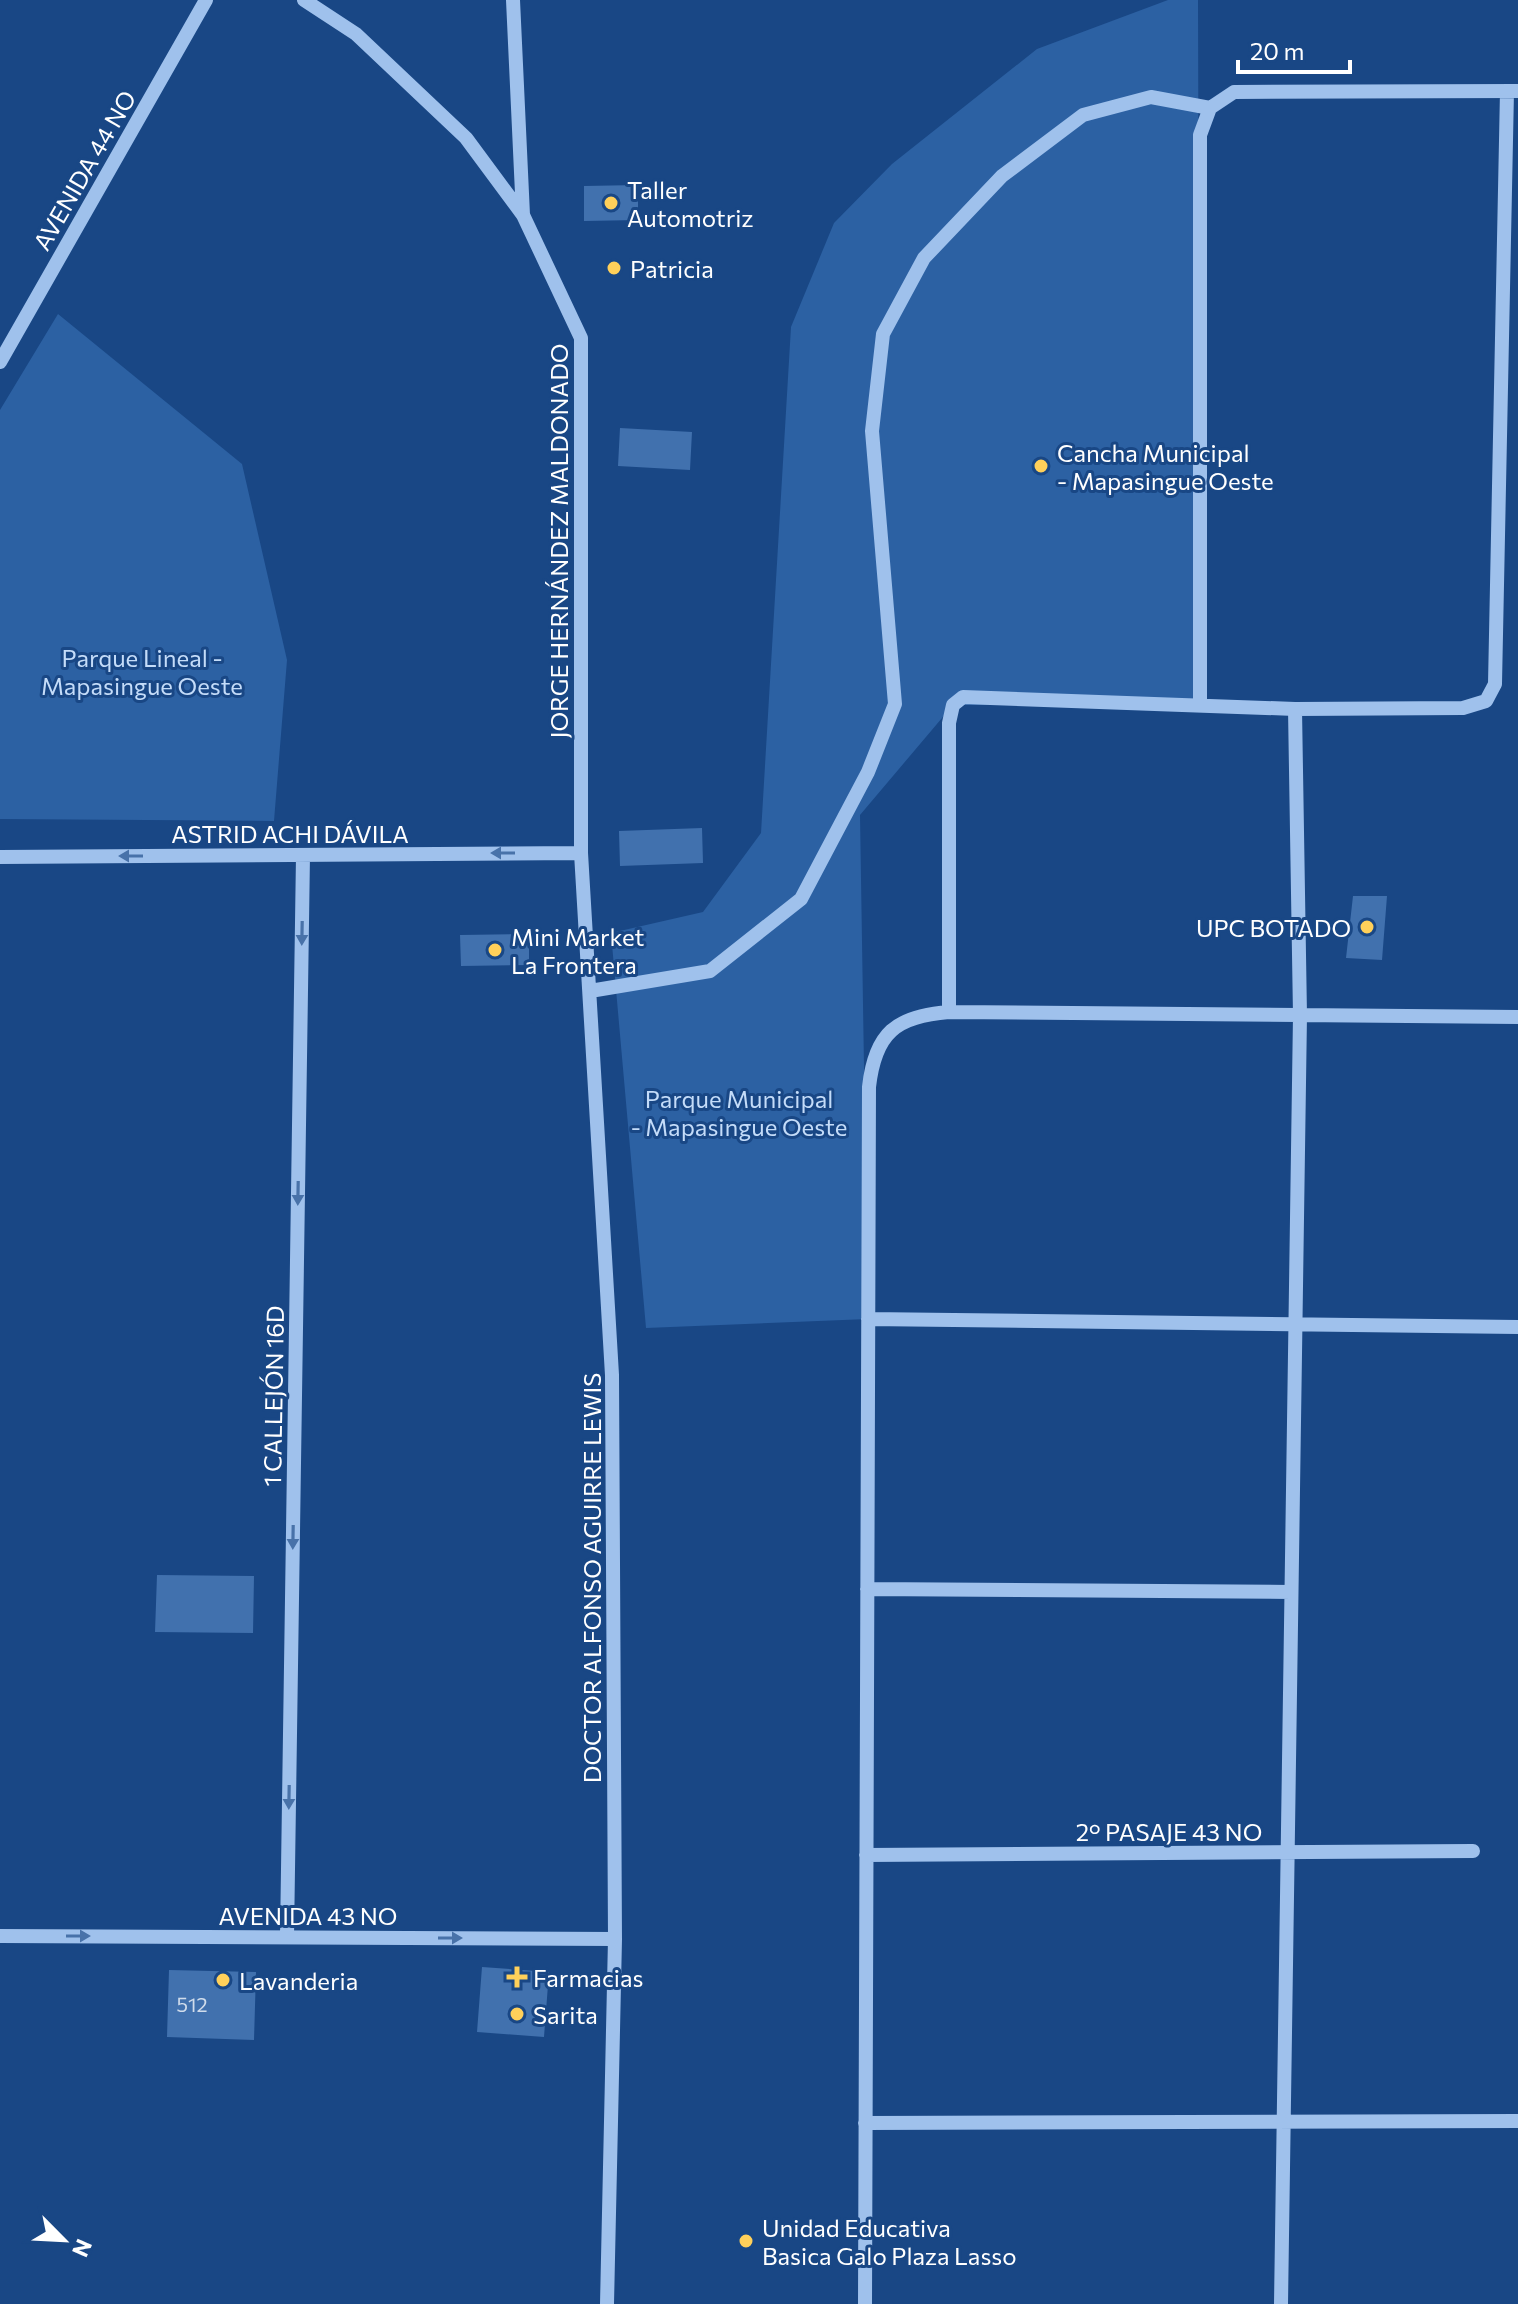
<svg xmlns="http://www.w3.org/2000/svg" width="1518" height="2304" font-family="Commissioner,sans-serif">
	<rect width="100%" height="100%" fill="#194785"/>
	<path fill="#2c61a3" d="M1168,0H1198L1200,705H953L860,815L868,1319L646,1328L611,933L703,912L761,833L791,327L834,223L892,164L1037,49Z
		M58,314L242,464L287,660L274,821L0,819V410Z"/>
	<path fill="#4171ae" d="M638,185V220L584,221V186Z
		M620,428L692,432L690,470L618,466Z
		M702,828L703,863L620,866L619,831Z
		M1353,896H1387L1382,960L1346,958Z
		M529,934V965L461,966L460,935Z
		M157,1575L254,1576L253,1633L155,1632Z
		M482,1967L549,1972L544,2037L477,2032Z
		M169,1970L256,1972L254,2040L167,2037Z"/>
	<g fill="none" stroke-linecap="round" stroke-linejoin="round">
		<path stroke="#9fc1ec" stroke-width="14" d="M304,0L356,34L466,138L523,215L581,338V853L612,1375L615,1939L607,2304
			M513,0L523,215
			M0,362L206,0
			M1200,705V135L1210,108L1234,92L1518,91
			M1295,709L1463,708L1486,701L1495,684L1507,91
			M0,857L581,853
			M590,991L710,971L801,899L868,772L895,704L872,431L883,334L924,258L1002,176L1083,115L1151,97L1210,108
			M949,1012V723L953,705L963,697L1295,709L1300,1015L1281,2304
			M868,1319L1518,1327
			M867,1589L1291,1592
			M866,1855L1473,1851
			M0,1936L615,1939
			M287,1937L303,855
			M865,2123L1518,2121
			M865,2304L869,1087C875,1033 896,1016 949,1012L1518,1017"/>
	</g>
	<defs><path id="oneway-solid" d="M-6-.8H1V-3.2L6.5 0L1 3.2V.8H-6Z" transform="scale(2)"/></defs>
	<g fill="#4872a9">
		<use href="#oneway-solid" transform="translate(503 853) rotate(180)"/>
		<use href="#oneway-solid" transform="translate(131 856) rotate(180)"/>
		<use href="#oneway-solid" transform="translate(302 933) rotate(91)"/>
		<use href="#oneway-solid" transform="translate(298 1193) rotate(91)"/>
		<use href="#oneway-solid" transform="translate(293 1537) rotate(91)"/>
		<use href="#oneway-solid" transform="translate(289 1797) rotate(91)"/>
		<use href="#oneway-solid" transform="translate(78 1936)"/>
		<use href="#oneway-solid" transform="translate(450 1938)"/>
	</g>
	<g fill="#ffd05a" stroke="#194785" stroke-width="3">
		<circle cx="611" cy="203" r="8"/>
		<circle cx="614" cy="268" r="8"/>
		<circle cx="1041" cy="466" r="8"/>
		<circle cx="1367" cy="927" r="8"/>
		<circle cx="495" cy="950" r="8"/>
		<path d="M513 1965h8v8h8v8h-8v8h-8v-8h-8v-8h8z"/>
		<circle cx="223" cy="1980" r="8"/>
		<circle cx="517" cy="2014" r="8"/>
		<circle cx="746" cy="2241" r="8"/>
	</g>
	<g text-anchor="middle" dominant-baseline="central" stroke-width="6" stroke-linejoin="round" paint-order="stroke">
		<g font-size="20" fill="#d0dceb">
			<text x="192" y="2004">512</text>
		</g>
		<g font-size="24" fill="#fff" stroke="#194785">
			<text transform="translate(84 170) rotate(-60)">AVENIDA 44 NO</text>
			<text transform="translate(558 541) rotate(-90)">JORGE HERNÁNDEZ MALDONADO</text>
			<text x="290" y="833">ASTRID ACHI DÁVILA</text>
			<text transform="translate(273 1396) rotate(-89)">1 CALLEJÓN 16D</text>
			<text transform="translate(591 1578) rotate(-90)">DOCTOR ALFONSO AGUIRRE LEWIS</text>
			<text x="1169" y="1831">2° PASAJE 43 NO</text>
			<text x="308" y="1915">AVENIDA 43 NO</text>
		</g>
		<g font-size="24" fill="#fff" stroke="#194785" text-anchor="start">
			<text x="627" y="189">Taller<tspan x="627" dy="28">Automotriz</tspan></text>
			<text x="630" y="268">Patricia</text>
			<text x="1057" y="452">Cancha Municipal<tspan x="1057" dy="28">- Mapasingue Oeste</tspan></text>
			<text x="1351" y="927" text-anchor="end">UPC BOTADO</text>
			<text x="511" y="936">Mini Market<tspan x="511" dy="28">La Frontera</tspan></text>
			<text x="533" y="1977">Farmacias</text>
			<text x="239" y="1980">Lavanderia</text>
			<text x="533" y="2014">Sarita</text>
			<text x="762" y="2227">Unidad Educativa<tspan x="762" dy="28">Basica Galo Plaza Lasso</tspan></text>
		</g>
		<g font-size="24" fill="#c4dcf9" stroke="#194785">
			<text x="142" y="657">Parque Lineal -<tspan x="142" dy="28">Mapasingue Oeste</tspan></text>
			<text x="739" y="1098">Parque Municipal<tspan x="739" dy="28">- Mapasingue Oeste</tspan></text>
		</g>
	</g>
	<g transform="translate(64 2240) rotate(114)" stroke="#194785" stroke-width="6" paint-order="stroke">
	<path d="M0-6L14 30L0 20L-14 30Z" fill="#ffffff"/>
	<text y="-12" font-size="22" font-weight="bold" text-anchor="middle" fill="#ffffff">N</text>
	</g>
	<path d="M1238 60v12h112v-12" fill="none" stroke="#ffffff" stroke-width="4"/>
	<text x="1250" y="60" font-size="24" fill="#ffffff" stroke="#194785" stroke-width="6" paint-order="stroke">20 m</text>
</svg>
